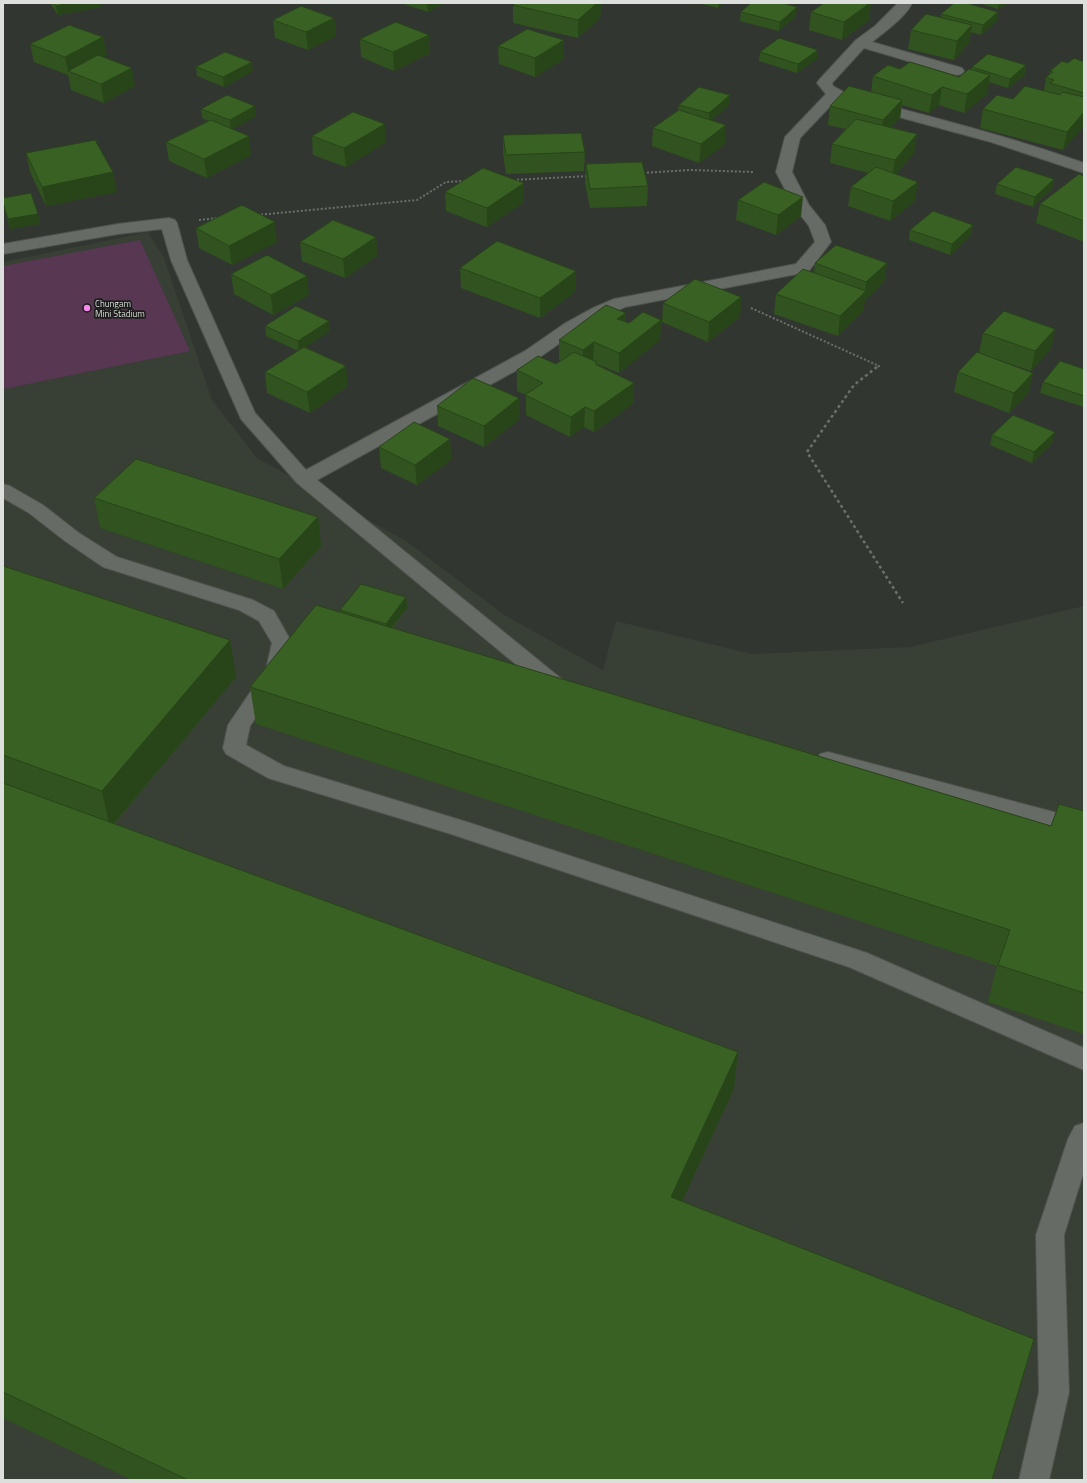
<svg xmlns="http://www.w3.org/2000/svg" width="1087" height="1483" font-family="'Titillium Web',sans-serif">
	<rect width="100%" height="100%" fill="#323631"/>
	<path fill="#383f34" d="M148,232L164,258L212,400L257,458L406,541L506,616L603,670L616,621L752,654L910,647L1084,606V1480H3V262Z"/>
	<path fill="#583753" d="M140,240L190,351L3,389V266Z"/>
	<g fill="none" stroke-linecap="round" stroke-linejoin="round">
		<g stroke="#50544f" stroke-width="2">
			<path id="minor" d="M898,3H912C907,16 883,33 872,42L962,68L964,71L962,74L957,75L952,74L864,48L832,83L833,86L851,96C929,116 1008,136 1084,163V173L991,142L836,100L800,138L792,172L809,205L825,225L831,242L808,272L625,307L605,316L576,332L537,359L317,480L569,685L572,690L569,695L561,697L553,695L297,483L241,419L171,260L162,229L118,234L3,254V244L118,224L169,218L175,220L177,223L187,260L255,413L306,470L525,351L564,324L593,308L614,299L796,264L815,242L809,226L794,207L776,172L785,137L826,94L817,83L819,80L856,40L875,26Z
				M3,484L10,486L43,505L79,533L117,557L253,600L274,611L292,643L287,670L250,726L246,745L284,766L467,822L867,953L1084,1048V1070L849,967L451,834L268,778L226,754L223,748L228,725L266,669L272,643L259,621L239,610L103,567L65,541L29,513L3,498Z
				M828,752L1084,820V836L820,766L817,760L820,754Z
				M1084,1123V1171L1064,1235L1069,1392L1049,1480H1019L1039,1392L1036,1235L1068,1139L1075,1126Z"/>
		</g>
		<path stroke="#6c706b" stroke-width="2" stroke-dasharray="2 2" stroke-linecap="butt" d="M643,173L689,170L754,172
			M513,180L588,176
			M257,215L417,200L446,182L464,181
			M199,220L218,218
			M751,308L879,366L876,368"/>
		<path stroke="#6c706b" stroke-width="2.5" stroke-dasharray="3 3" stroke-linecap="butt" d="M877,367L854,385L807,452L903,603"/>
		<use href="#minor" fill="#676b65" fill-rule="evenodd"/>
	</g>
	<path fill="#31531f" d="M50,3H101V7L58,15Z
		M401,3H444L428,12Z
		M515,3H601L600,18L578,38L513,23V5Z
		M697,3H724L718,8Z
		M824,3H871L869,20L842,40L809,30L811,12Z
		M979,3H1008L998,9Z
		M741,12L796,16L779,31L740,21Z
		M941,14L997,21L981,35L971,32L969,43L954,60L908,49L911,30L941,18Z
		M334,18L336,36L308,50L275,38L273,20Z
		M429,35L430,53L394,71L361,57L360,39Z
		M103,37L107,55L103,57L135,86L104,103L71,90L68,75L34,62L30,44Z
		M564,40V59L535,77L499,64L498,46Z
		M760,52L817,59L797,73L759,61Z
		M1084,62V126L1063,150L980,128L983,109L1013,99L1044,91L1046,77L1049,75L1050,71L1068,63Z
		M1026,65L1025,75L1008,88L989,82L987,94L964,113L939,105L929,113L902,105L900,118L891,127L917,134L914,153L896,174L915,201L890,221L848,206L851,187L868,173L830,163L832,144L846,129L828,125L830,106L871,92L873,76L900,69L959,77L971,70L972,67Z
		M196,67L253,71L224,87L197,76Z
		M730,95L729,105L712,120L725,144L699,163L652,146L653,128L678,110L679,105Z
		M201,109L256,116L232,129L251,155L207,178L169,161L166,142L209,121L202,118Z
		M503,135L585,152L584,171L506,174L503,154Z
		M312,136L386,142L346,167L313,155Z
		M26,153L117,192L46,206L30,172Z
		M586,164L648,186L647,206L590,208L585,183Z
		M1084,176V242L1036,223L1040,204Z
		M1054,179L1052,189L1033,207L995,194L997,184Z
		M524,183V202L487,227L446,211L445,192Z
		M3,198L38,214L40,224L10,229L4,208L3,204Z
		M738,200L801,216L776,235L736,220Z
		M973,225L971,235L950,255L909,240L910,230Z
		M196,228L277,242L232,265L199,248Z
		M376,237L377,256L345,278L302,261L300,242Z
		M815,263H887L884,282L865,300L863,311L838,336L774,314L776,294L814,273Z
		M460,268L576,291L540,318L461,288Z
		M231,274L309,295L273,315L234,294Z
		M741,297L740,317L708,342L662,322L663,303Z
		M626,313L625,322L629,323L661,320L660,340L619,373L597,364V366L634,383V403L594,432L584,427L570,437L526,415V395L517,391V370L556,364L561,361L559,360V340Z
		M265,326L330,331L305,347L348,386L310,413L267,393L265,372L298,351L266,336Z
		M1055,329L1051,349L1031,371L979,353L983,333Z
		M1084,369V407L1040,393L1043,382Z
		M958,372L1033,373L1028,393L1009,413L954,392Z
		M519,398L520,419L484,447L438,426L437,406Z
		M1055,432L1052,443L1032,463L990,445L992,435Z
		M450,439L451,460L417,485L381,468L379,447Z
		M94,498L318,517L321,546L283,589L100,528Z
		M3,566L236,677L114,824L738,1052L734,1088L682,1201L992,1480H132L3,1418Z
		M406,597L407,608L392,628L1051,826L1084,811V1034L988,1002L997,966L256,724L250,687L340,612V610Z"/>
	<path fill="#284419" d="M70,3H101V7L58,15L56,6Z
		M427,3H444L428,12Z
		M597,3H601L600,18L578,38V20Z
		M718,3H724L718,8Z
		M870,3H871L869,20L842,40L844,22Z
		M999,3H1008L998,9Z
		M797,7L796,16L779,31L780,22Z
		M998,12L997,21L981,35L983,25Z
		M334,18L336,36L308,50L306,32Z
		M972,25L969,43L954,60L957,41Z
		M429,35L430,53L394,71L393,52Z
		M103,37L107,55L72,73L68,71L65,57Z
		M564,40V59L535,77V58Z
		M818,50L817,59L797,73L798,64Z
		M252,62L253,71L224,87L223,77Z
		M1026,65L1025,75L1008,88L1010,79Z
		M132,68L135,86L104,103L101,84Z
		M990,75L987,94L964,113L967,94Z
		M942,87L939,105L929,113L932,95Z
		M730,95L729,105L709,123V113Z
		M902,100L900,118L881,138L883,120Z
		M255,106L256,116L231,130L230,120Z
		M1084,112V126L1063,150L1067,132Z
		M385,124L386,142L346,167L344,148Z
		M726,125L725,144L699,163L701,144Z
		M917,134L914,153L892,179L895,160Z
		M249,136L251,155L207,178L204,159Z
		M113,172L117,192L46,206L42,187Z
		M1054,179L1052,189L1033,207L1035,197Z
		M918,182L915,201L890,221L893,201Z
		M524,183V202L487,227V208Z
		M803,197L801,216L776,235L778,215Z
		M38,214L40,224L10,229L8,219Z
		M275,222L277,242L232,265L229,246Z
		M973,225L971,235L950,255L952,244Z
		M376,237L377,256L345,278L343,259Z
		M887,263L884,282L865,300L863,311L838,336L840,316L865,292L866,282Z
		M576,271V291L540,318V298Z
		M307,276L309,295L273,315L271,295Z
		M741,297L740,317L708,342L709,322Z
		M626,313L625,333L617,319Z
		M661,320L660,340L619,373V353Z
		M329,321L330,331L299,351L298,341Z
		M1055,329L1051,349L1031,371L1035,351Z
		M594,342L593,362L583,370V350Z
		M346,366L348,386L310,413L307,392Z
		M1033,373L1028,393L1009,413L1014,393Z
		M634,383V403L594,432V411Z
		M519,398L520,419L484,447V426Z
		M585,407L584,427L570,437L571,417Z
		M1055,432L1052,443L1032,463L1034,452Z
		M450,439L451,460L417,485L415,465Z
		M318,517L321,546L283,589L279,559Z
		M406,597L407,608L386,634V624Z
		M230,640L236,677L110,828L102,791Z
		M738,1052L734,1088L668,1232L671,1197Z"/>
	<path fill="#396124" stroke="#284419" d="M54,3H70L56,6Z
		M515,3H597L578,20L513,5Z
		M751,3H782L797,7L780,22L741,12Z
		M824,3H870L844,22L811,12Z
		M954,3H966L998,12L983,25L941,14Z
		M301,6L334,18L306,32L273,20Z
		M926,14L972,25L957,41L911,30Z
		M396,22L429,35L393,52L360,39Z
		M69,25L103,37L65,57L30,44Z
		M527,29L564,40L535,58L498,46Z
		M779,38L818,50L798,64L760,52Z
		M225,52L252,62L223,77L196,67Z
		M988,54L1026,65L1010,79L972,67Z
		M98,55L132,68L101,84L68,71Z
		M1074,58L1084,62V93L1050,83L1054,80L1046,77L1053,72L1050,71L1062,61L1068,63Z
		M910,62L959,77L969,69L990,75L967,94L942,87L932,95L873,76L888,65L900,69Z
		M849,86L902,100L883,120L830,106Z
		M1025,86L1060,95L1062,92L1084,97V112L1067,132L983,109L997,95L1013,99Z
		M699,87L730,95L709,113L679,105Z
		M227,95L255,106L230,120L201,109Z
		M679,110L726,125L701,144L653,128Z
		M353,112L385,124L344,148L312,136Z
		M856,119L917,134L895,160L832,144Z
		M211,120L249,136L204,159L166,142Z
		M581,133L585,152L506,155L503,135Z
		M95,140L113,172L42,187L26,153Z
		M642,162L648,186L590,189L586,164Z
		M876,167L918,182L893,201L851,187Z
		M1016,167L1054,179L1035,197L997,184Z
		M483,168L524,183L487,208L445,192Z
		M1079,174L1084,176V221L1040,204Z
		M764,182L803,197L778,215L738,200Z
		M31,193L38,214L8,219L3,202V198Z
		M242,205L275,222L229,246L196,228Z
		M933,211L973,225L952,244L910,230Z
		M333,220L376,237L343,259L300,242Z
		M497,241L576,271L540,298L460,268Z
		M836,245L887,263L866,282L815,263Z
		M267,255L307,276L271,295L231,274Z
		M803,269L866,291L840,316L776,294Z
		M695,279L741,297L709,322L663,303Z
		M606,305L626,313L617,319L629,323L643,312L661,320L619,353L594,342L583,350L559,340Z
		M296,306L329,321L298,341L265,326Z
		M1004,311L1055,329L1035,351L983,333Z
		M304,347L346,366L307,392L265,372Z
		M574,352L597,362L595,364L634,383L594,411L585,407L571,417L525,395L543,383L517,370L538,356L556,364Z
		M977,352L1033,373L1014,393L958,372Z
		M1060,361L1084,369V396L1043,382Z
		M473,378L519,398L484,426L437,406Z
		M1013,415L1055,432L1034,452L992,435Z
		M414,422L450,439L415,465L379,447Z
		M136,459L318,517L279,559L94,498Z
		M3,566L230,640L102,791L3,755Z
		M361,584L406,597L386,624L340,610Z
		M316,605L1051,826L1059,804L1084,811V993L998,965L1010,930L250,687Z
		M3,783L738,1052L671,1197L1034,1339L992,1480H188L3,1392Z"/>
	<circle fill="#f888ea" stroke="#1b1d1b" stroke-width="1.5" cx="87" cy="308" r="4"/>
	<g text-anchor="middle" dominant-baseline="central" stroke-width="3.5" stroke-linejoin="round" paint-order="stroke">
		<g font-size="9" fill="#dcdfdb" stroke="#1b1d1b" text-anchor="start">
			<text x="95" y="303">Chungam<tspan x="95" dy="10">Mini Stadium</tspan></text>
		</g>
	</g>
	<rect width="1087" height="1483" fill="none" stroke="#dcdfdb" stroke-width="8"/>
</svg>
